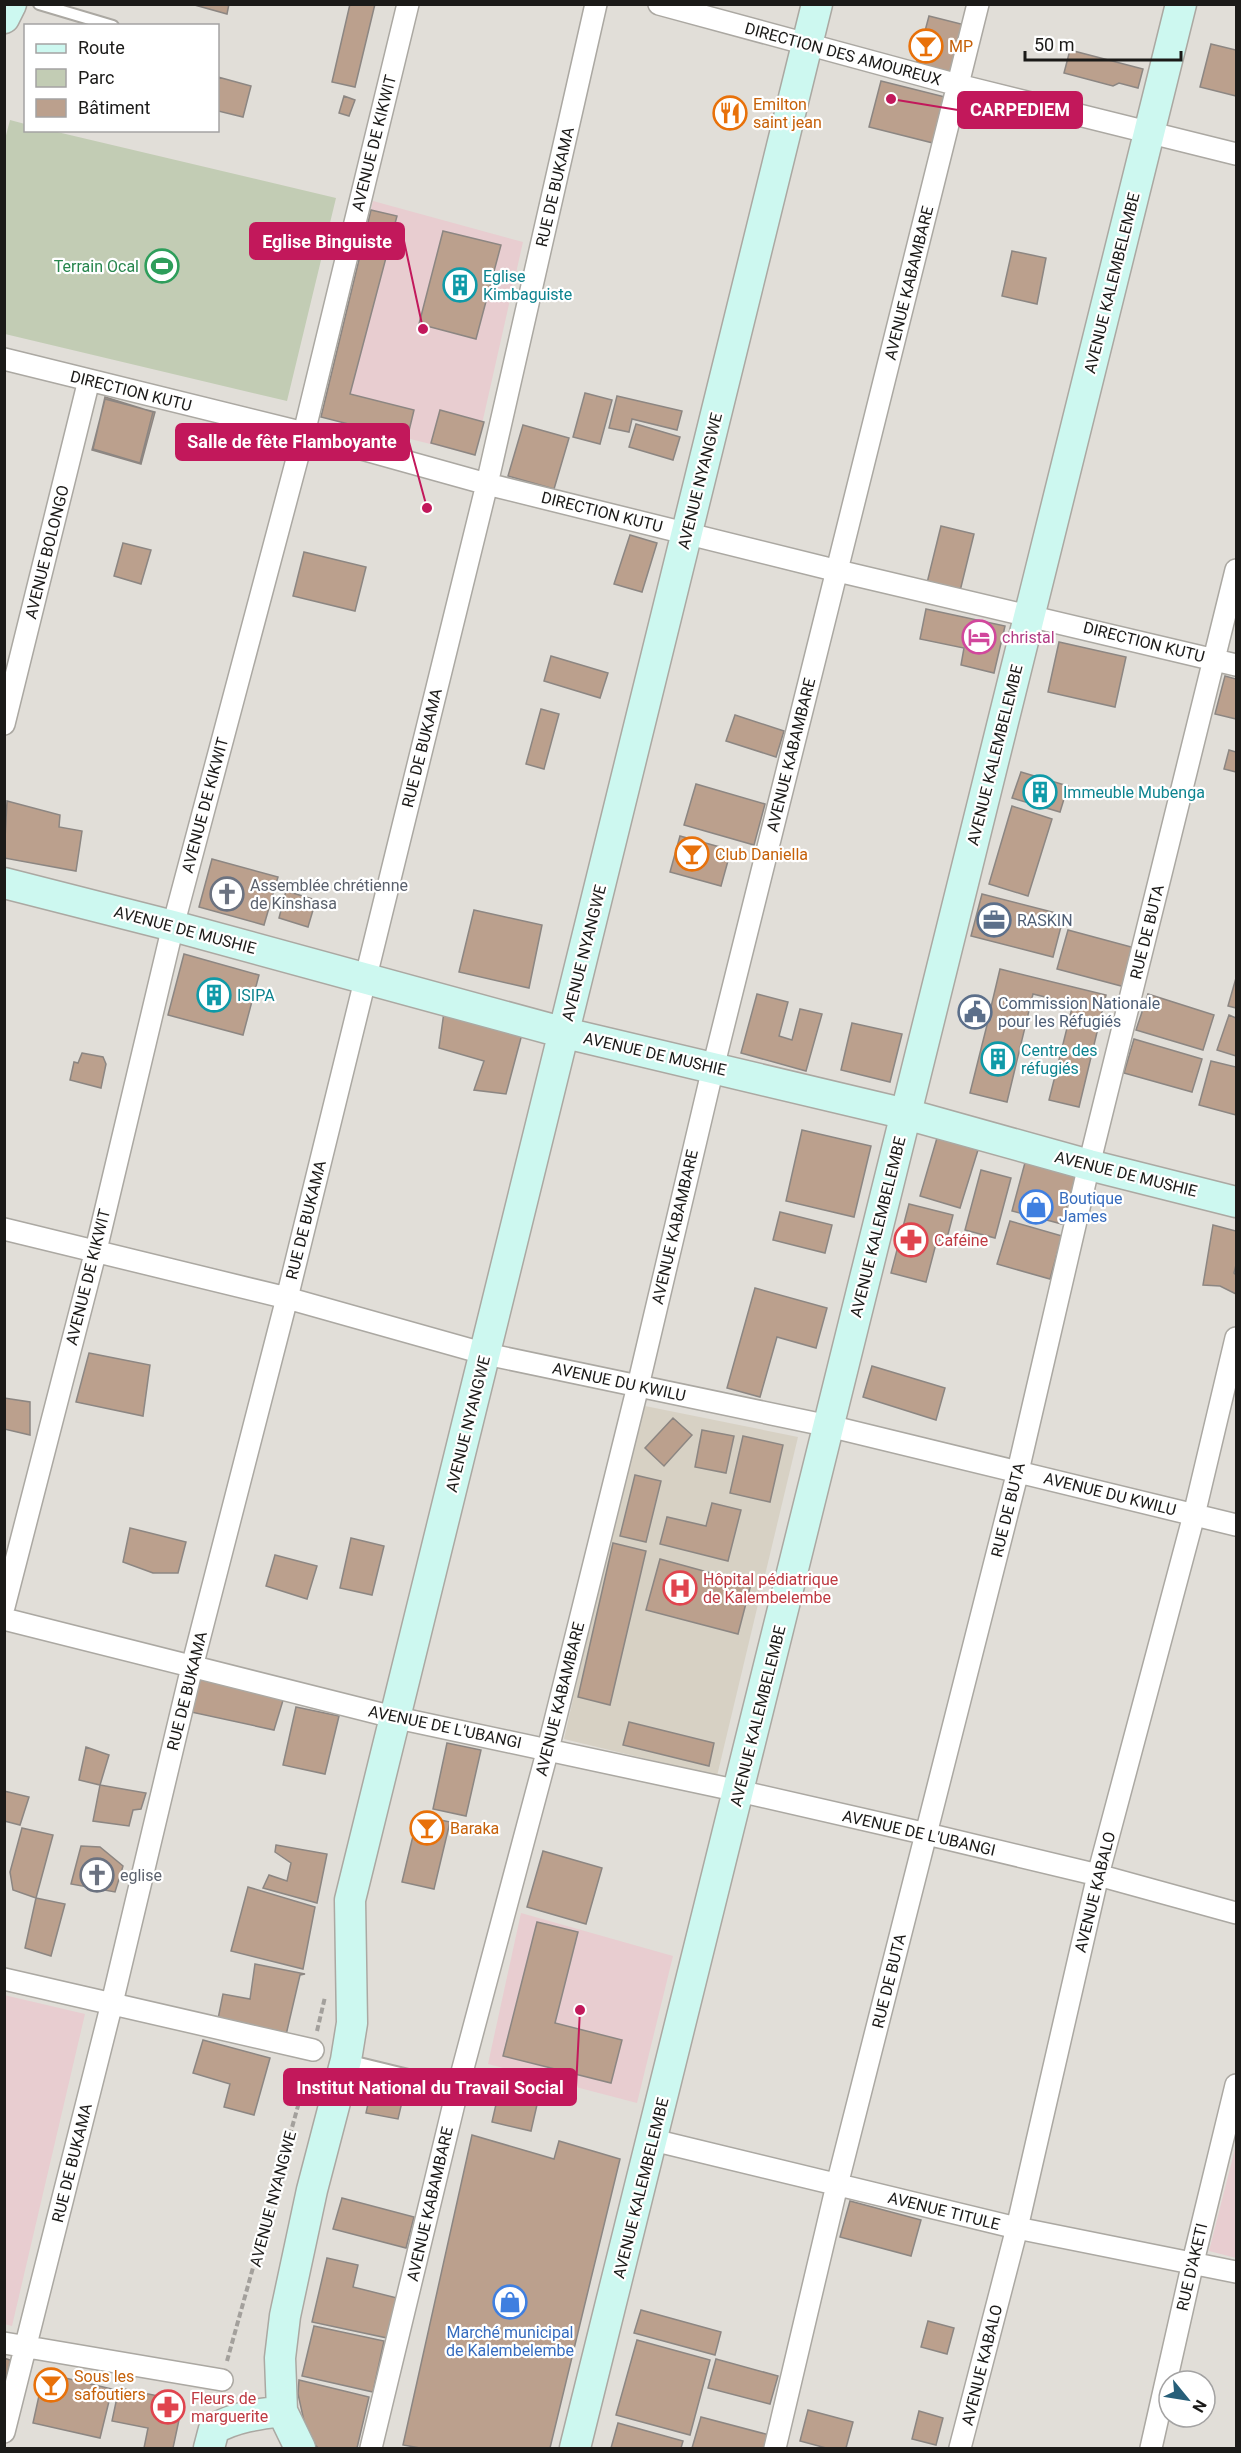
<svg xmlns="http://www.w3.org/2000/svg" width="1241" height="2453" font-family="Roboto,sans-serif">
	<rect width="100%" height="100%" fill="#e1ded8"/>
	<path fill="#d7d1c4" d="M640,1405L798,1437L717,1776L564,1739Z"/>
	<path fill="#e8cdd0" d="M373,201L523,242L475,455L321,417Z
		M521,1913L673,1956L637,2103L488,2064Z
		M4,1995L85,2014L12,2326L4,2324Z
		M1236,2145V2258L1209,2251Z"/>
	<path fill="#c2ccb4" d="M10,120L25,124L26,130L53,131L336,198L287,401L5,334L4,143Z"/>
	<path fill="#bba08d" stroke="#8c8682" stroke-width="1.5" d="M191,4H229L227,14Z
		M350,4H375L355,87L332,82Z
		M929,16L965,25L952,74L916,65Z
		M1211,44L1236,50V96L1200,87Z
		M1070,50L1143,69L1138,88L1119,83L1113,86L1064,73Z
		M218,77L251,86L243,117L218,111Z
		M881,81L945,97L933,143L869,127Z
		M344,96L355,100L349,116L339,113Z
		M371,210L397,216L350,394L414,410L407,439L321,417Z
		M443,231L501,245L476,339L419,324Z
		M1012,251L1046,258L1037,304L1002,296Z
		M585,393L612,400L600,444L573,437Z
		M617,396L682,411L677,430L632,419L629,432L609,428Z
		M105,397L153,412L140,463L93,449Z
		M105,399L155,412L141,464L92,450Z
		M440,410L484,422L475,455L431,443Z
		M636,424L680,437L673,460L629,447Z
		M523,425L569,438L554,489L508,476Z
		M941,526L974,534L960,591L927,583Z
		M630,535L657,543L642,592L614,584Z
		M123,543L151,550L141,584L114,576Z
		M304,552L366,567L355,611L293,596Z
		M926,609L1005,626L994,673L961,665L964,648L920,639Z
		M1059,642L1126,657L1115,707L1048,692Z
		M551,656L608,673L600,698L544,681Z
		M1225,676L1236,679V719L1215,714Z
		M541,709L559,714L544,769L526,764Z
		M735,715L784,731L776,757L726,741Z
		M1229,750L1236,752V772L1224,769Z
		M1021,772L1068,786L1060,812L1012,798Z
		M696,784L765,804L754,845L684,825Z
		M7,801L60,815L59,827L82,831L76,871L4,858Z
		M1012,806L1052,819L1028,896L989,884Z
		M680,836L731,850L721,886L670,872Z
		M212,859L278,877L264,925L199,907Z
		M286,891L316,900L308,927L279,918Z
		M982,894L1064,915L1053,957L971,936Z
		M474,910L542,925L529,988L459,972Z
		M1068,930L1135,948L1125,987L1057,969Z
		M184,954L259,975L243,1035L168,1015Z
		M1000,969L1106,995L1079,1107L1049,1100L1073,1004L1033,994L1007,1102L970,1093L987,1025L960,1019L964,1000L991,1007Z
		M1236,978V1008L1228,1006Z
		M757,994L788,1002L779,1036L792,1040L800,1009L822,1014L806,1071L741,1053Z
		M1148,994L1214,1015L1203,1050L1136,1030Z
		M444,1012L522,1034L506,1094L474,1090L484,1061L439,1048Z
		M1229,1015L1236,1018V1056L1217,1050Z
		M852,1023L902,1034L890,1082L841,1070Z
		M1134,1039L1202,1059L1192,1092L1124,1073Z
		M82,1053L103,1057L106,1064L101,1088L70,1080L74,1062L78,1063Z
		M1211,1061L1236,1067V1115L1199,1105Z
		M802,1130L871,1146L854,1217L786,1201Z
		M937,1138L978,1150L960,1208L920,1196Z
		M1026,1159L1077,1173L1062,1224L1012,1211Z
		M981,1170L1011,1178L995,1238L965,1230Z
		M909,1204L953,1215L946,1242L937,1240L926,1282L891,1273Z
		M780,1212L832,1225L825,1253L773,1240Z
		M1010,1221L1062,1236L1050,1279L997,1264Z
		M1213,1225L1236,1231V1265L1234,1273L1236,1275V1294L1220,1286L1203,1285Z
		M755,1288L827,1308L816,1348L777,1337L760,1397L727,1388Z
		M89,1353L150,1365L143,1416L76,1402Z
		M872,1366L945,1388L936,1420L863,1397Z
		M4,1398L30,1402V1435L4,1429Z
		M673,1418L692,1435L664,1466L645,1448Z
		M702,1430L734,1436L726,1473L695,1467Z
		M743,1436L783,1445L770,1502L730,1493Z
		M635,1475L661,1481L646,1542L620,1536Z
		M712,1503L741,1510L728,1561L660,1544L667,1517L706,1526Z
		M130,1528L186,1542L178,1573H153L123,1562Z
		M351,1538L384,1546L372,1595L340,1588Z
		M613,1543L646,1551L610,1705L578,1697Z
		M275,1555L317,1566L307,1599L266,1586Z
		M660,1559L751,1584L738,1634L646,1610Z
		M199,1674L284,1697L274,1730L191,1712Z
		M296,1707L339,1716L325,1774L283,1765Z
		M629,1722L714,1743L709,1766L623,1745Z
		M447,1743L481,1750L466,1816L433,1809Z
		M86,1747L109,1755L100,1785L79,1780Z
		M100,1785L146,1793L141,1809L133,1810L129,1826L93,1821Z
		M4,1791L29,1797L20,1825L4,1821Z
		M418,1815L450,1822L434,1889L402,1882Z
		M22,1828L53,1835L36,1898L13,1890L10,1872Z
		M276,1845L327,1854L317,1903L263,1888L269,1875L287,1881L291,1863L275,1852Z
		M81,1846L100,1847L123,1866L115,1892L71,1884Z
		M543,1851L602,1868L586,1924L527,1907Z
		M248,1887L315,1907L303,1969L231,1951Z
		M36,1898L65,1904L51,1956L25,1948Z
		M537,1922L578,1932L555,2023L622,2040L611,2083L503,2056Z
		M255,1964L305,1974L300,1975L286,2035L218,2019L223,1994L250,1999Z
		M203,2040L270,2058L254,2115L224,2107L230,2084L193,2073Z
		M373,2081L405,2089L398,2119L366,2113Z
		M500,2087L539,2096L531,2131L492,2122Z
		M472,2135L554,2159L559,2141L620,2159L550,2448H420L403,2445Z
		M342,2198L414,2217L406,2248L333,2229Z
		M850,2201L921,2220L911,2256L840,2237Z
		M327,2258L358,2265L353,2287L401,2299L392,2339L312,2322Z
		M641,2310L721,2332L715,2355L634,2333Z
		M928,2321L954,2328L947,2354L921,2347Z
		M314,2326L384,2341L373,2392L302,2376Z
		M637,2340L710,2360L690,2435L616,2415Z
		M4,2358L13,2361L4,2392Z
		M716,2359L778,2376L770,2404L708,2388Z
		M44,2373L112,2389L100,2438L33,2423Z
		M299,2380L369,2397L357,2448H318L316,2446L304,2421L298,2394Z
		M119,2388L183,2401L173,2448H144L148,2428L112,2421Z
		M808,2410L853,2422L846,2448H826L800,2441Z
		M919,2411L943,2418L936,2445L912,2439Z
		M701,2417L773,2436L769,2448H692Z
		M618,2423L683,2441L681,2448H611Z"/>
	<g fill="none" stroke-linecap="round" stroke-linejoin="round">
		<g stroke="#aba8a2" stroke-width="14">
			<path id="lane" d="M39,4L113,26
				M347,2060L458,2087"/>
		</g>
		<g stroke="#aba8a2" stroke-width="24">
			<path id="street" d="M659,4L958,85L1236,154
				M4,359L304,433L487,484L838,571L1236,665
				M4,724L89,380
				M4,1229L287,1298L486,1354L829,1426L1236,1525
				M4,1607L96,1250L173,926L304,433L408,4
				M4,1619L393,1717L739,1791L927,1834L1098,1875L1236,1913
				M4,1979L313,2050
				M653,2140L1017,2228L1236,2272
				M4,2343L222,2380
				M4,2432L112,2003L192,1667L287,1298L487,484L596,4
				M371,2448L458,2087L548,1749L638,1386L713,1068L978,4
				M775,2448L837,2185L1018,1471L1089,1165L1236,570
				M960,2448L1017,2228L1098,1875L1194,1515L1236,1338
				M1151,2448L1193,2262L1236,2085"/>
		</g>
		<g stroke="#aba8a2" stroke-width="33">
			<path id="secondary" d="M4,18L11,4
				M4,883L173,926L565,1033L906,1114L1089,1165L1236,1202
				M209,2448L214,2429C235,2417 259,2414 282,2411
				M300,2448L282,2411L280,2358L285,2316L312,2190L346,2060L352,2023L350,1900L817,4
				M575,2448L1181,4"/>
		</g>
		<path stroke="#a3a09c" stroke-width="4" stroke-dasharray="6 3" stroke-linecap="butt" d="M317,2031L325,1997
			M227,2361L308,2070"/>
		<use href="#lane" stroke="#fff" stroke-width="10"/>
		<use href="#street" stroke="#fff" stroke-width="21"/>
		<use href="#secondary" stroke="#cdf8f0" stroke-width="30"/>
	</g>
	<defs>
		<g id="bar-ring" transform="scale(1.725)"><circle r="9.5" fill="#fff" stroke="#e8710a" stroke-width="1.5"/><path d="M-6-5H6L.8 .8V4.5H3.5V6h-7V4.5H-.8V.8Z" fill="#e8710a"/></g>
		<g id="restaurant-ring" transform="scale(1.725)"><circle r="9.5" fill="#fff" stroke="#e8710a" stroke-width="1.5"/><path d="M-5-6h1v4h1v-4h1v4h1v-4h1v5L-1.5 .5V6h-2V.5L-5-1ZM5-6V6H3V1.5H1.5Q1.5-4 5-6Z" fill="#e8710a"/></g>
		<g id="stadium-ring" transform="scale(1.725)"><circle r="9.5" fill="#fff" stroke="#2e9e5b" stroke-width="1.5"/><path d="M0-5a6.5 5 0 1 0 0 10a6.5 5 0 1 0 0-10ZM-3.5-1.8h7v3.6h-7Z" fill="#2e9e5b"/></g>
		<g id="building-ring" transform="scale(1.725)"><circle r="9.5" fill="#fff" stroke="#0f9aa8" stroke-width="1.5"/><path d="M-4-6H4V6H1V3H-1V6H-4ZM-2.5-4.3h1.7v1.8h-1.7ZM.8-4.3h1.7v1.8H.8ZM-2.5-1h1.7V.8h-1.7ZM.8-1h1.7V.8H.8Z" fill="#0f9aa8"/></g>
		<g id="hotel-ring" transform="scale(1.725)"><circle r="9.5" fill="#fff" stroke="#d1479c" stroke-width="1.5"/><path d="M-6-4.5h1.5V1H6V5H4.5V3h-9V5H-6ZM-4 0a1.8 1.8 0 1 1 3.6 0ZM.5 0V-2.5h3Q6-2.5 6 0Z" fill="#d1479c"/></g>
		<g id="church-ring" transform="scale(1.725)"><circle r="9.5" fill="#fff" stroke="#6b7280" stroke-width="1.5"/><path d="M-1.2-6h2.4v3.5h3.3v2.4h-3.3V6h-2.4V-.1h-3.3v-2.4h3.3Z" fill="#6b7280"/></g>
		<g id="office-ring" transform="scale(1.725)"><circle r="9.5" fill="#fff" stroke="#5c6f8a" stroke-width="1.5"/><path d="M-6-3h4V-5.5h4V-3h4V5H-6ZM-1-4.5V-3h2v-1.5ZM-6 0V1H6V0Z" fill="#5c6f8a"/></g>
		<g id="civic-ring" transform="scale(1.725)"><circle r="9.5" fill="#fff" stroke="#5c6f8a" stroke-width="1.5"/><path d="M-.6-6.5H3V-4.5H.6V-3L4-1V1h2V6H-6V1h2V-1L-.6-3ZM-1.2 2.5V6h2.4V2.5Z" fill="#5c6f8a"/></g>
		<g id="shop-ring" transform="scale(1.725)"><circle r="9.5" fill="#fff" stroke="#3f7fe0" stroke-width="1.5"/><path d="M-5-2.5h2.3a2.7 3.5 0 0 1 5.4 0H5L5.5 6h-11ZM-1.5-2.5h3a1.5 2.3 0 0 0-3 0Z" fill="#3f7fe0"/></g>
		<g id="pharmacy-ring" transform="scale(1.725)"><circle r="9.5" fill="#fff" stroke="#e0444e" stroke-width="1.5"/><path d="M-2-6h4v4h4v4h-4v4h-4v-4h-4v-4h4Z" fill="#e0444e"/></g>
		<g id="hospital-ring" transform="scale(1.725)"><circle r="9.5" fill="#fff" stroke="#e0444e" stroke-width="1.5"/><path d="M-5-5h3v3.5h4V-5h3V5h-3V1.5h-4V5h-3Z" fill="#e0444e"/></g>
	</defs>
	<g fill-rule="evenodd">
		<use href="#bar-ring" x="926" y="46"/>
		<use href="#restaurant-ring" x="730" y="113"/>
		<use href="#stadium-ring" x="162" y="266"/>
		<use href="#building-ring" x="460" y="285"/>
		<use href="#hotel-ring" x="979" y="637"/>
		<use href="#building-ring" x="1040" y="792"/>
		<use href="#bar-ring" x="692" y="854"/>
		<use href="#church-ring" x="227" y="894"/>
		<use href="#office-ring" x="994" y="920"/>
		<use href="#building-ring" x="214" y="995"/>
		<use href="#civic-ring" x="975" y="1012"/>
		<use href="#building-ring" x="998" y="1059"/>
		<use href="#shop-ring" x="1036" y="1207"/>
		<use href="#pharmacy-ring" x="911" y="1240"/>
		<use href="#hospital-ring" x="680" y="1588"/>
		<use href="#bar-ring" x="427" y="1828"/>
		<use href="#church-ring" x="97" y="1875"/>
		<use href="#shop-ring" x="510" y="2302"/>
		<use href="#bar-ring" x="51" y="2385"/>
		<use href="#pharmacy-ring" x="168" y="2407"/>
	</g>
	<g text-anchor="middle" dominant-baseline="central" stroke-width="4.5" stroke-linejoin="round" paint-order="stroke">
		<g font-size="16" fill="#c56008" stroke="#fff" text-anchor="start">
			<text x="949" y="46">MP</text>
			<text x="753" y="104">Emilton<tspan x="753" dy="18">saint jean</tspan></text>
			<text x="715" y="854">Club Daniella</text>
			<text x="450" y="1828">Baraka</text>
			<text x="74" y="2376">Sous les<tspan x="74" dy="18">safoutiers</tspan></text>
		</g>
		<g font-size="16" fill="#1b1a18" stroke="#fff">
			<text transform="translate(843 54) rotate(15)">DIRECTION DES AMOUREUX</text>
			<text transform="translate(374 143) rotate(-76)">AVENUE DE KIKWIT</text>
			<text transform="translate(555 187) rotate(-77)">RUE DE BUKAMA</text>
			<text transform="translate(909 283) rotate(-76)">AVENUE KABAMBARE</text>
			<text transform="translate(1112 283) rotate(-76)">AVENUE KALEMBELEMBE</text>
			<text transform="translate(131 391) rotate(14)">DIRECTION KUTU</text>
			<text transform="translate(700 481) rotate(-76)">AVENUE NYANGWE</text>
			<text transform="translate(602 512) rotate(14)">DIRECTION KUTU</text>
			<text transform="translate(47 552) rotate(-76)">AVENUE BOLONGO</text>
			<text transform="translate(1144 642) rotate(14)">DIRECTION KUTU</text>
			<text transform="translate(422 748) rotate(-76)">RUE DE BUKAMA</text>
			<text transform="translate(791 755) rotate(-76)">AVENUE KABAMBARE</text>
			<text transform="translate(995 755) rotate(-76)">AVENUE KALEMBELEMBE</text>
			<text transform="translate(205 805) rotate(-75)">AVENUE DE KIKWIT</text>
			<text transform="translate(185 930) rotate(15)">AVENUE DE MUSHIE</text>
			<text transform="translate(1147 932) rotate(-76)">RUE DE BUTA</text>
			<text transform="translate(584 953) rotate(-76)">AVENUE NYANGWE</text>
			<text transform="translate(655 1054) rotate(13)">AVENUE DE MUSHIE</text>
			<text transform="translate(1126 1174) rotate(14)">AVENUE DE MUSHIE</text>
			<text transform="translate(306 1220) rotate(-76)">RUE DE BUKAMA</text>
			<text transform="translate(675 1227) rotate(-77)">AVENUE KABAMBARE</text>
			<text transform="translate(878 1227) rotate(-76)">AVENUE KALEMBELEMBE</text>
			<text transform="translate(88 1277) rotate(-76)">AVENUE DE KIKWIT</text>
			<text transform="translate(619 1382) rotate(12)">AVENUE DU KWILU</text>
			<text transform="translate(468 1424) rotate(-76)">AVENUE NYANGWE</text>
			<text transform="translate(1110 1494) rotate(14)">AVENUE DU KWILU</text>
			<text transform="translate(1008 1510) rotate(-76)">RUE DE BUTA</text>
			<text transform="translate(187 1691) rotate(-76)">RUE DE BUKAMA</text>
			<text transform="translate(560 1699) rotate(-76)">AVENUE KABAMBARE</text>
			<text transform="translate(758 1716) rotate(-76)">AVENUE KALEMBELEMBE</text>
			<text transform="translate(445 1727) rotate(12)">AVENUE DE L'UBANGI</text>
			<text transform="translate(919 1833) rotate(13)">AVENUE DE L'UBANGI</text>
			<text transform="translate(1095 1892) rotate(-76)">AVENUE KABALO</text>
			<text transform="translate(889 1981) rotate(-76)">RUE DE BUTA</text>
			<text transform="translate(72 2163) rotate(-76)">RUE DE BUKAMA</text>
			<text transform="translate(641 2188) rotate(-76)">AVENUE KALEMBELEMBE</text>
			<text transform="translate(273 2199) rotate(-75)">AVENUE NYANGWE</text>
			<text transform="translate(430 2204) rotate(-77)">AVENUE KABAMBARE</text>
			<text transform="translate(944 2211) rotate(14)">AVENUE TITULE</text>
			<text transform="translate(1192 2267) rotate(-77)">RUE D'AKETI</text>
			<text transform="translate(982 2365) rotate(-76)">AVENUE KABALO</text>
		</g>
		<g font-size="16" fill="#27864d" stroke="#fff" text-anchor="end">
			<text x="139" y="266">Terrain Ocal</text>
		</g>
		<g font-size="16" fill="#0d838f" stroke="#fff" text-anchor="start">
			<text x="483" y="276">Eglise<tspan x="483" dy="18">Kimbaguiste</tspan></text>
			<text x="1063" y="792">Immeuble Mubenga</text>
			<text x="237" y="995">ISIPA</text>
			<text x="1021" y="1050">Centre des<tspan x="1021" dy="18">réfugiés</tspan></text>
		</g>
		<g font-size="16" fill="#b23c85" stroke="#fff" text-anchor="start">
			<text x="1002" y="637">christal</text>
		</g>
		<g font-size="16" fill="#5b616d" stroke="#fff" text-anchor="start">
			<text x="250" y="885">Assemblée chrétienne<tspan x="250" dy="18">de Kinshasa</tspan></text>
			<text x="120" y="1875">eglise</text>
		</g>
		<g font-size="16" fill="#4e5e75" stroke="#fff" text-anchor="start">
			<text x="1017" y="920">RASKIN</text>
			<text x="998" y="1003">Commission Nationale<tspan x="998" dy="18">pour les Réfugiés</tspan></text>
		</g>
		<g font-size="16" fill="#366cbe" stroke="#fff" text-anchor="start">
			<text x="1059" y="1198">Boutique<tspan x="1059" dy="18">James</tspan></text>
			<text x="510" y="2332" text-anchor="middle">Marché municipal<tspan x="510" dy="18">de Kalembelembe</tspan></text>
		</g>
		<g font-size="16" fill="#be3a42" stroke="#fff" text-anchor="start">
			<text x="934" y="1240">Caféine</text>
			<text x="703" y="1579">Hôpital pédiatrique<tspan x="703" dy="18">de Kalembelembe</tspan></text>
			<text x="191" y="2398">Fleurs de<tspan x="191" dy="18">marguerite</tspan></text>
		</g>
	</g>
	<path fill="none" stroke="#c2185b" stroke-width="2" d="M891 99L958 110M423 329L404 241M427 508L409 442M580 2010L576 2087"/>
	<g fill="#c2185b" stroke="#fff" stroke-width="2">
		<circle cx="891" cy="99" r="6"/>
		<circle cx="423" cy="329" r="6"/>
		<circle cx="427" cy="508" r="6"/>
		<circle cx="580" cy="2010" r="6"/>
	</g>
	<g fill="#c2185b" stroke="#c2185b" stroke-width="2">
		<rect x="958" y="92" width="124" height="36" rx="6"/>
		<rect x="250" y="223" width="154" height="36" rx="6"/>
		<rect x="176" y="424" width="233" height="36" rx="6"/>
		<rect x="284" y="2069" width="292" height="36" rx="6"/>
	</g>
	<g font-size="18" text-anchor="middle" font-weight="bold" fill="#fff">
		<text x="1020" y="116">CARPEDIEM</text>
		<text x="327" y="248">Eglise Binguiste</text>
		<text x="292" y="448">Salle de fête Flamboyante</text>
		<text x="430" y="2094">Institut National du Travail Social</text>
	</g>
	<rect width="1241" height="2453" fill="none" stroke="#1b1a18" stroke-width="12"/>
	<rect x="24" y="24" width="195" height="108" fill="#ffffff" stroke="#a4a3a3" stroke-width="1.5"/>
	<rect x="36" y="44" width="30" height="9" fill="#cdf8f0" stroke="#a4a3a3" stroke-width="1.5"/>
	<text x="78" y="54" font-size="18" fill="#1b1a18">Route</text>
	<rect x="36" y="69" width="30" height="18" fill="#c2ccb4" stroke="#a4a3a3" stroke-width="1.5"/>
	<text x="78" y="84" font-size="18" fill="#1b1a18">Parc</text>
	<rect x="36" y="99" width="30" height="18" fill="#bba08d" stroke="#a4a3a3" stroke-width="1.5"/>
	<text x="78" y="114" font-size="18" fill="#1b1a18">Bâtiment</text>
	<g transform="translate(1187 2399) rotate(120)"><circle r="28" fill="#ffffff" stroke="#a4a3a3" stroke-width="1.5"/>
	<path d="M0-4.5L10 22L0 15L-10 22Z" fill="#275f79"/>
	<text y="-9" font-size="16" font-weight="bold" text-anchor="middle" fill="#1b1a18">N</text>
	</g>
	<path d="M1025 51v9h156v-9" fill="none" stroke="#1b1a18" stroke-width="3"/>
	<text x="1034" y="51" font-size="18" fill="#1b1a18" stroke="#ffffff" stroke-width="4.5" paint-order="stroke">50 m</text>
</svg>
